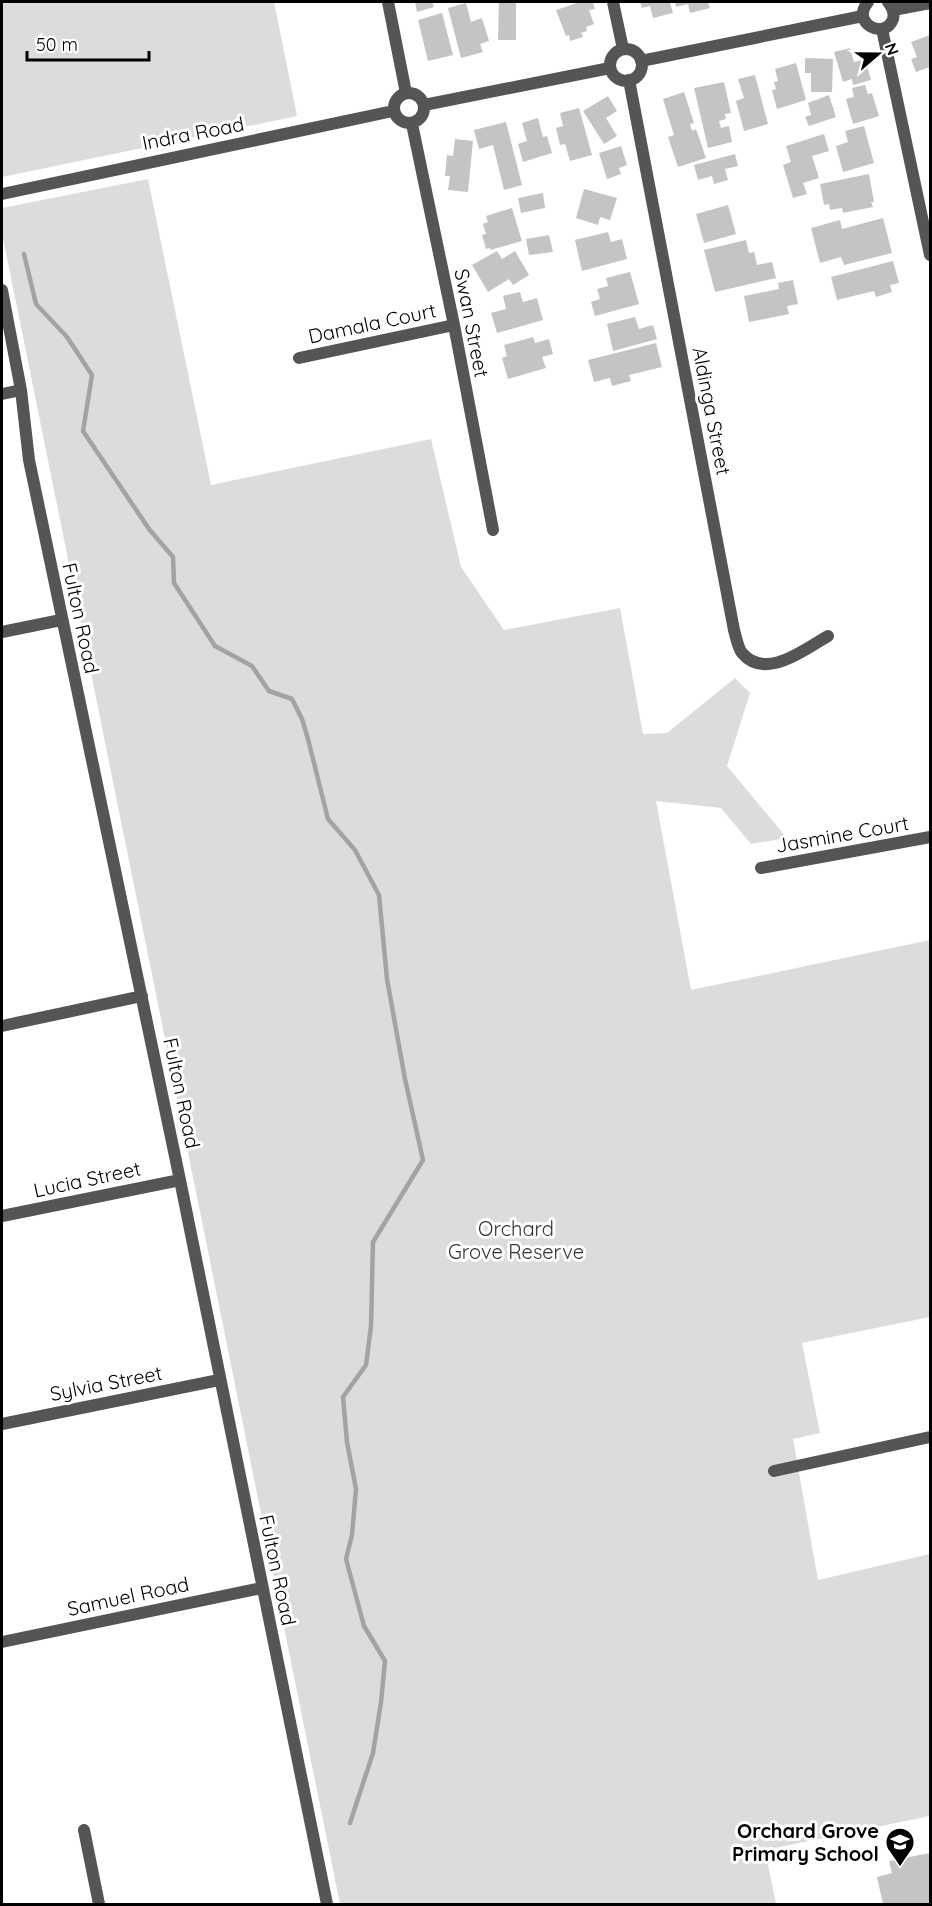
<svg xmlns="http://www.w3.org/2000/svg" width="932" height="1906" font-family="Quicksand,sans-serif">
	<rect width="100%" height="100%" fill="#fff"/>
	<path fill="#dcdcdc" d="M2,2H274L297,116L2,177Z
		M148,179L211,485L431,439L461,567L504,630L620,608L643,734L667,733L735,678L750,693L727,766L787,838L751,844L721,808L656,801L691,990L930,940V1317L802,1343L820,1433L793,1439L818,1580L930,1554V1816L765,1850L776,1904H340L2,233V208Z"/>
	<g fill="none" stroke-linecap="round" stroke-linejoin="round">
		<path stroke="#a3a3a3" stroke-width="4.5" d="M24,254L36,304L67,337L92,375L83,431L149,529L173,557L174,583L215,646L252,666L269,691L292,699L302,719L308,739L328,819L355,850L379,895L387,979L405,1079L423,1160L373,1242L371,1326L366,1365L343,1397L347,1442L356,1489L352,1535L346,1559L364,1626L385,1661L381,1702L373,1753L350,1823"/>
	</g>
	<path fill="#c4c4c4" d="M415,2H432L434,7L417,12Z
		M499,2H516V40H498Z
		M580,2H593L595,9L589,10L594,24L586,27L587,31L581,33L583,37L570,41L569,35L566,36L556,10Z
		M640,2H670L673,13L653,18L650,6L642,8Z
		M675,2H708L710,8L690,13L688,4L676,7Z
		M466,3L471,22L482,18L489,41L480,44L483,52L461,58L448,8Z
		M442,13L453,55L428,61L418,20Z
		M930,35V67L916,72L911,59L917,57L911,42Z
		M850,48L854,62L865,59L871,80L853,85L852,79L843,82L834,52Z
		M805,58L833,59L832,92H811V73H805Z
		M796,63L806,100L777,109L772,90L776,89L774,82L778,81L775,69Z
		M755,75L768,124L744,131L736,101L744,98L738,79Z
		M724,82L731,113L725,114L726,119L719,121L721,128L729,126L732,142L708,148L694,88Z
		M865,85L868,94L872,93L879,116L853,124L846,99L854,97L852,88Z
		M684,92L694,123L690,124L692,131L696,129L706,158L678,167L668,137L674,135L663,99Z
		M829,95L836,117L809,126L805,117L811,115L808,103Z
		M608,96L617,111L606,118L617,136L604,144L583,111Z
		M579,108L592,155L570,161L565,144L560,145L556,128L563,126L560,113Z
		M538,118L543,137L547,136L552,153L523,162L518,144L527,141L522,123Z
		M506,122L522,185L504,190L493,145L479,149L474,130Z
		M864,126L874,163L843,172L836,146L848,142L845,131Z
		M824,134L829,151L812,156L819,178L803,183L807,194L793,198L783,165L791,162L786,146Z
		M455,139L473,141L468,192L448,190L450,176H445L447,155L453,156Z
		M621,146L627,165L619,168L621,174L607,179L599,153Z
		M735,154L738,166L725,169L728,180L714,184L712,176L698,180L694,165Z
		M869,174L874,202H871L873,207L843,213L842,208L830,210L829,204L824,205L820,184Z
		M584,189L617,198L610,220L600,217L598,225L576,218Z
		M543,193L545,208L521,213L518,198Z
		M728,205L736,234L704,243L696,214Z
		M512,208L522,241L490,250V248L486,249L482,235L486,234L483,224L488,222L486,216Z
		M883,218L892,253L844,265L841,257L820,263L811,228L840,220L842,229Z
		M608,232L611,242L622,239L627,259L582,271L575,240Z
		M549,235L553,252L529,255L526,239Z
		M746,240L749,253L754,252L757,265L772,262L776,278L715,292L704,250Z
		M497,251L502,259L515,251L529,275L513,285L509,279L488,292L472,265Z
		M893,261L899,283L890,285L892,292L876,297L874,291L837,300L831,277Z
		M630,272L639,304L595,316L591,302L600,299L597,289L608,286L606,278Z
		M793,280L798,304L787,306L789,314L749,322L744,296L779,289L778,283Z
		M520,292L523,302L537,298L543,320L497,333L491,313L506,309L503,296Z
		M635,317L639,329L653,325L657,339L613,351L607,324Z
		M533,337L535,343L549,339L553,354L542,357L546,368L508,379L502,358L507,356L504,345Z
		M656,343L662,367L629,375L631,381L612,386L610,378L594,382L588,360Z
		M930,1853V1904H883L877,1877L892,1873L889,1861Z"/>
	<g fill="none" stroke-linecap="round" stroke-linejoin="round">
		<path stroke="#555" stroke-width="12" d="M388,2L406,93
			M613,2L623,49
			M868,2C850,23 885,41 893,19C895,12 892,7 888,2
			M893,10L930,3
			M882,29L930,255
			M610 65a16 16 0 1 1 32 0a16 16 0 1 1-32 0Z
			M641,61L863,16
			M629,80L734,630C736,637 738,648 742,653C766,681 805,649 828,636
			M394 108a15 15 0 1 1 30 0a15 15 0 1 1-30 0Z
			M424,105L610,68
			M412,124L454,325L493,530
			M2,194L393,111
			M2,290L21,390L29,460L180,1180L327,1904
			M299,358L454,325
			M2,394L21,390
			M2,632L61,620
			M761,868L930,837
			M2,1026L142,996
			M2,1216L180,1180
			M2,1424L219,1380
			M774,1471L930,1437
			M2,1642L262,1588
			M84,1830L99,1904"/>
	</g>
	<defs>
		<g id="school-pin" transform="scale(1.5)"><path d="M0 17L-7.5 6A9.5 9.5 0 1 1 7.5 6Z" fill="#000" stroke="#fff"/><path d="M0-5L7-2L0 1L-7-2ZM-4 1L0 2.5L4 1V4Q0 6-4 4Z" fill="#fff"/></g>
	</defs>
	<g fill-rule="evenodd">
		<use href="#school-pin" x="900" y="1842"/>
	</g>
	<g text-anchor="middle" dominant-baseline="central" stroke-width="6" stroke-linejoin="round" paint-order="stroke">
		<g font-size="20" fill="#000" stroke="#fff">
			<text transform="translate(193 133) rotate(-11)">Indra Road</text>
			<text transform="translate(372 323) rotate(-12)">Damala Court</text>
			<text transform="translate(472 323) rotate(79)">Swan Street</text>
			<text transform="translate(712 411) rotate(79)">Aldinga Street</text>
			<text transform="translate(81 618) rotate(78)">Fulton Road</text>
			<text transform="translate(842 834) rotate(-10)">Jasmine Court</text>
			<text transform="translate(182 1093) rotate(78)">Fulton Road</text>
			<text transform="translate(87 1179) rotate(-12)">Lucia Street</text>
			<text transform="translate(106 1383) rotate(-11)">Sylvia Street</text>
			<text transform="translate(278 1570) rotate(78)">Fulton Road</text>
			<text transform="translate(128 1596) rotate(-12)">Samuel Road</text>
		</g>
		<g font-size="20" fill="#333" stroke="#fff">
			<text x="516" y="1228">Orchard<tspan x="516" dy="23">Grove Reserve</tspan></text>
		</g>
		<g font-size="20" font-weight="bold" fill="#000" stroke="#fff" text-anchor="end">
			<text x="879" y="1830">Orchard Grove<tspan x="879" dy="23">Primary School</tspan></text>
		</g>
	</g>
	<rect width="932" height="1906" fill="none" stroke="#000000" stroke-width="6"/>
	<g transform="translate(878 54) rotate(70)" stroke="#ffffff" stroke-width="4.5" paint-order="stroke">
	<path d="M0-4.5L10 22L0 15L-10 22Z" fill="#000000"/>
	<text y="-9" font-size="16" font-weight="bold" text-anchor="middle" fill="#000000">N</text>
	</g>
	<path d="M27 51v9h122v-9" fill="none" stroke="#000000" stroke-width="3"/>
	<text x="36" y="51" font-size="18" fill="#000000" stroke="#ffffff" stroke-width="4.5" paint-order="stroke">50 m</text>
</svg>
